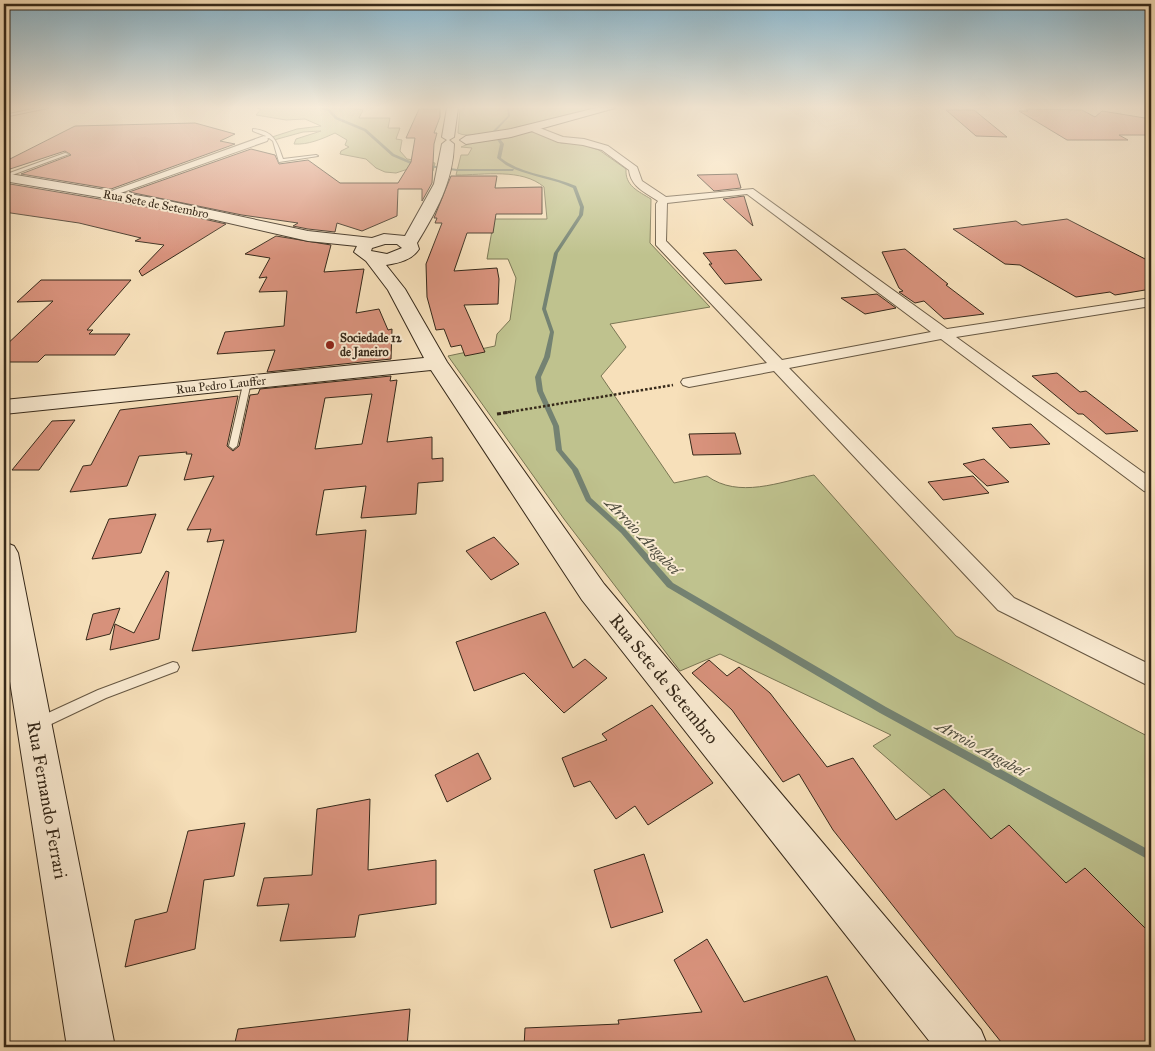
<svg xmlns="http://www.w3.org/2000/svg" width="1155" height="1051" font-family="'IM FELL Great Primer',serif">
	<rect width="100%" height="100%" fill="#f7e0ba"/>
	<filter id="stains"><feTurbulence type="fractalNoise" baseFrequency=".004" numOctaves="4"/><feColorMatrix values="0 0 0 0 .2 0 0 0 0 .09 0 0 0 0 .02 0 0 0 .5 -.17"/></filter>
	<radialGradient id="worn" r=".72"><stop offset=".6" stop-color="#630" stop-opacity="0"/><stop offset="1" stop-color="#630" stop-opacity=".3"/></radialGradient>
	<path fill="#bfc28e" stroke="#7a7654" d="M257,108H349L363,110L359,118H390L388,128H400L396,139L402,140L400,151L407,159L435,163L433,171L408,169L396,173L385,172L376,168L366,159L340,154L341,151L349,147L345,145L347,140L335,133C322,139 308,145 294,144L296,139L321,131L303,132L274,140L272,137L297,129L321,126L305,119L286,120L256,115L261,109Z
		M460,108H590L593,111C570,116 475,143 458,133Z
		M532,131L561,143L580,144L599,150L626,169C625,186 638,191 651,199L650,243L710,307L610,324L626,347L601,376L674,483L707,476C739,499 779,482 814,475L956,636L1151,738V959L1021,843H985L873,746L891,735L720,654L680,671L564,519L448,356L495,346L497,334L510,320L516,278L508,259H487L494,219H547L544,187C522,168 484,175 456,175L461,155H468L472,148L461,147L471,143Z"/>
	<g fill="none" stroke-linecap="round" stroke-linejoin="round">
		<path fill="#748272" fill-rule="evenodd" d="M316,108L330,109L337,117L366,129L394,154L415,163L457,169H514L506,165L497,158L500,144L492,132L508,116L507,108H509L510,116L495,132L504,144L501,158C523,175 551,175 576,186L584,207L583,215L558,253L546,309L554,332L550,357L541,377L543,391L559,426L562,450L578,469L591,498L625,529L673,583L886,707L1151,851V861L880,713L667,587L621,533L586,501L572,470L556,450L553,426L537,391L535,377L544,357L550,332L542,309L554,253L579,215L580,207L573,188C554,179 534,177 514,169L513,171H457L413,165L392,156L364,131L335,119L328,111Z"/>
	</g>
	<path fill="#d8927c" stroke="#36291a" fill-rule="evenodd" d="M419,109H440V117L434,133H437L434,144L432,183L422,201V189H398L397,216L362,231L337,223L335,232L308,229L293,226L298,223L242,215L129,192L251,149L275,155L279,164L308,160L340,183H398L411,162L415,138H406Z
		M1026,109L1082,110L1095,117L1102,111L1151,119V135H1119L1128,140H1067L1019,111H1028Z
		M946,110H974L1007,137L976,136Z
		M195,123L235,134L220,141L235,144L111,189L21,174L71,155L65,151L4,171V162L75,126Z
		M737,174L741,188L714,191L697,175Z
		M451,176H497L495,188L542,187V214H496L493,233H467L454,271L497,268L499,279L498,304L464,305L485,352L465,356L461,345L451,347L444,329L436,330L427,297L426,264L442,223H435L437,218H434Z
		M4,183L159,209L226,224L142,276L139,271L164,245L135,241L141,238L79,223L4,212Z
		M744,196L753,226L723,199Z
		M1067,219L1151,262V289L1115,295L1110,292L1076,297L1020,265L1005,264L953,229L1016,221L1022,225Z
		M276,236L331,245L324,272L364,269L356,313L379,309L388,330L392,329L391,359L267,372L275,350L217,354L225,332L284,326L287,291L259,292L267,277L259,278L270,258L245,254Z
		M905,249L948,284L946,285L984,314L944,319L924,301L915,303L899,292L903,291L899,288L882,252Z
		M736,250L762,280L725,284L709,264H712L703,253Z
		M41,280H131L87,330H93L89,334H130L115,355H45L38,362H4V347L53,301L17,302Z
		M877,294L896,308L865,314L841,298Z
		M1057,373L1080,392L1086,391L1138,431L1106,434L1083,414H1078L1032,376Z
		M391,376L390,381L397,380L387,442L432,437V459L443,458V481L418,483L416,514L361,518L366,486L324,490L316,535L366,530L356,632L192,651L224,540L207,542L211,529L187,530L214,476L184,480L192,454H186L187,452L139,456L127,486L70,492L83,466L91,465L120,410L238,396L227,446L233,451L239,446L250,395L258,394L260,389ZM372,394L362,444L315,449L325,398Z
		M75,420L39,470H12L52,421Z
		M1031,424L1050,444L1010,448L992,428Z
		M735,433L741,454L693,455L689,434Z
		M984,459L1009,482L987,486L963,464Z
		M973,476L989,493L943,500L928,482Z
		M156,514L141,553L92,559L109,519Z
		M494,537L519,564L491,580L466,551Z
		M166,571L169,572L159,639L110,650L115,624L134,633Z
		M120,608L110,634L86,640L93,614Z
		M545,612L573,668L585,659L607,678L564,713L524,673L474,691L456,642Z
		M709,660L727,676L739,667L770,693L827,767L853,758L896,820L944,789L991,839L1009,825L1066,883L1085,868L1151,934V1047H1005L833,830L799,774L783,782L732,710L692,673Z
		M652,705L713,783L648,825L635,806L616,819L590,781L574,787L562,758L607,740L602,734Z
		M478,753L491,779L447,802L435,775Z
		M370,799L368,870L436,860V904L359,915L355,937L280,941L289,904L257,906L264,878L312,875L317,809Z
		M245,823L234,876L204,880L195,949L125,967L135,920L167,912L188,831Z
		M644,854L663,912L611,928L594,870Z
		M707,939L744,1002L827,976L858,1047H524L525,1028L619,1024L618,1020L702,1012L674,960Z
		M410,1009L407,1047H234L238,1029Z"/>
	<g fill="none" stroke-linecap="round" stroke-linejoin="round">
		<g stroke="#665742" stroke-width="2">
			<path id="lane" d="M38,108H48L4,117V115Z
				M253,129C274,131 277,142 283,159L316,155L318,156L279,162L273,141L269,138L262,140V138L266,136L253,131Z
				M65,153L69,154L4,178V175Z
				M244,380H250L251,382L237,446L233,449L229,446Z
				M173,662L177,663L179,667L177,671L106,698L45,727L40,729L35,727L34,723L35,719L98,690Z"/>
		</g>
		<g stroke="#665742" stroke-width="2">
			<path id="street" d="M532,125L563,137L584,139L608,146L637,167L642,181L666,197L753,189L947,329L1151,298V306L956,337L1151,478V493L1144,491L941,339L789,368L1014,598L1151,665V687L998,610L774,371L689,387L683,385L681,382L683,379L767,363L656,245V204L658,201C645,192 631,187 629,170L602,150L583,145L558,142L529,130V126ZM747,194L931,332L782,360L666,241L667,203Z
				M264,136L268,139L267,141L112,196H104L103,194Z"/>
		</g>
		<g stroke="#36291a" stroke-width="2">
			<path id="secondary" d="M447,108H458L454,137L449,140L454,144C453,182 436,212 417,243L419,249C412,260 399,263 386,265L405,289L447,362L604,584L981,1030L988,1047H934L582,600L431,370L4,414V400L424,358L388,290L366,261L354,252L357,246L308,241L159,207L4,181V173L159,199L308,231L372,238L384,234L405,236L434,184L442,144L447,140L442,137ZM385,244H397L402,248L387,254L371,251L372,248Z
				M596,108H615L511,137L466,144L460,140L466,136L511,129Z
				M4,542L14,546L18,553L115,1047H67L4,643Z"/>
		</g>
		<path stroke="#36291a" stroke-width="2.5" stroke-dasharray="2.5 2" stroke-linecap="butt" d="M503,413L673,385"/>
		<path stroke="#36291a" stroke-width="3" stroke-dasharray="4 2.5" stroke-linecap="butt" d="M497,414L511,412"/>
		<use href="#lane" fill="#faebd2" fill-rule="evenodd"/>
		<use href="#street" fill="#faebd2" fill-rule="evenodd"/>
		<use href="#secondary" fill="#faebd2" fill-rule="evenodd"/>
	</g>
	<linearGradient id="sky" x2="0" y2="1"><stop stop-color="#8ab8d0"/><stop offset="0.42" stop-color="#fbf1e0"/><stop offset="1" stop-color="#fbf1e0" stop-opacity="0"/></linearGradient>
	<rect width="1155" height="255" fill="url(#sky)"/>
	<circle fill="#8f2418" stroke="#faebd2" stroke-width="2" cx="330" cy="345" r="5"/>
	<g text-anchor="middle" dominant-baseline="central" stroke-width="4" stroke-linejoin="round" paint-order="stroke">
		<g font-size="12" fill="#36291a" stroke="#faebd2">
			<text transform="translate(156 204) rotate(11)">Rua Sete de Setembro</text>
			<text transform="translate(221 385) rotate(-6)">Rua Pedro Lauffer</text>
		</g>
		<g font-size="12" font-weight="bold" fill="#36291a" stroke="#faebd2" text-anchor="start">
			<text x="340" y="338">Sociedade 12<tspan x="340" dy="14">de Janeiro</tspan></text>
		</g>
		<g font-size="16" font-style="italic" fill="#504e3f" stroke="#faebd2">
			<text transform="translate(643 536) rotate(46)">Arroio Angabeí</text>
			<text transform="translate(981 748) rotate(29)">Arroio Angabeí</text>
		</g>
		<g font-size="18" fill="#36291a" stroke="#faebd2">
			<text transform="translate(664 679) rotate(51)">Rua Sete de Setembro</text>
			<text transform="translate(47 800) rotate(80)">Rua Fernando Ferrari</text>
		</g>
	</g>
	<rect width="1155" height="1051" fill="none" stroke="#f7e0ba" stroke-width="20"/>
	<rect x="5" y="5" width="1145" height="1041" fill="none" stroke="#36291a" stroke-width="2.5"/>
	<rect x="10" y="10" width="1135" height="1031" fill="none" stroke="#36291a"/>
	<rect width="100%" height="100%" filter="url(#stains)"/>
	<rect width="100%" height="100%" fill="url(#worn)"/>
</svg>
